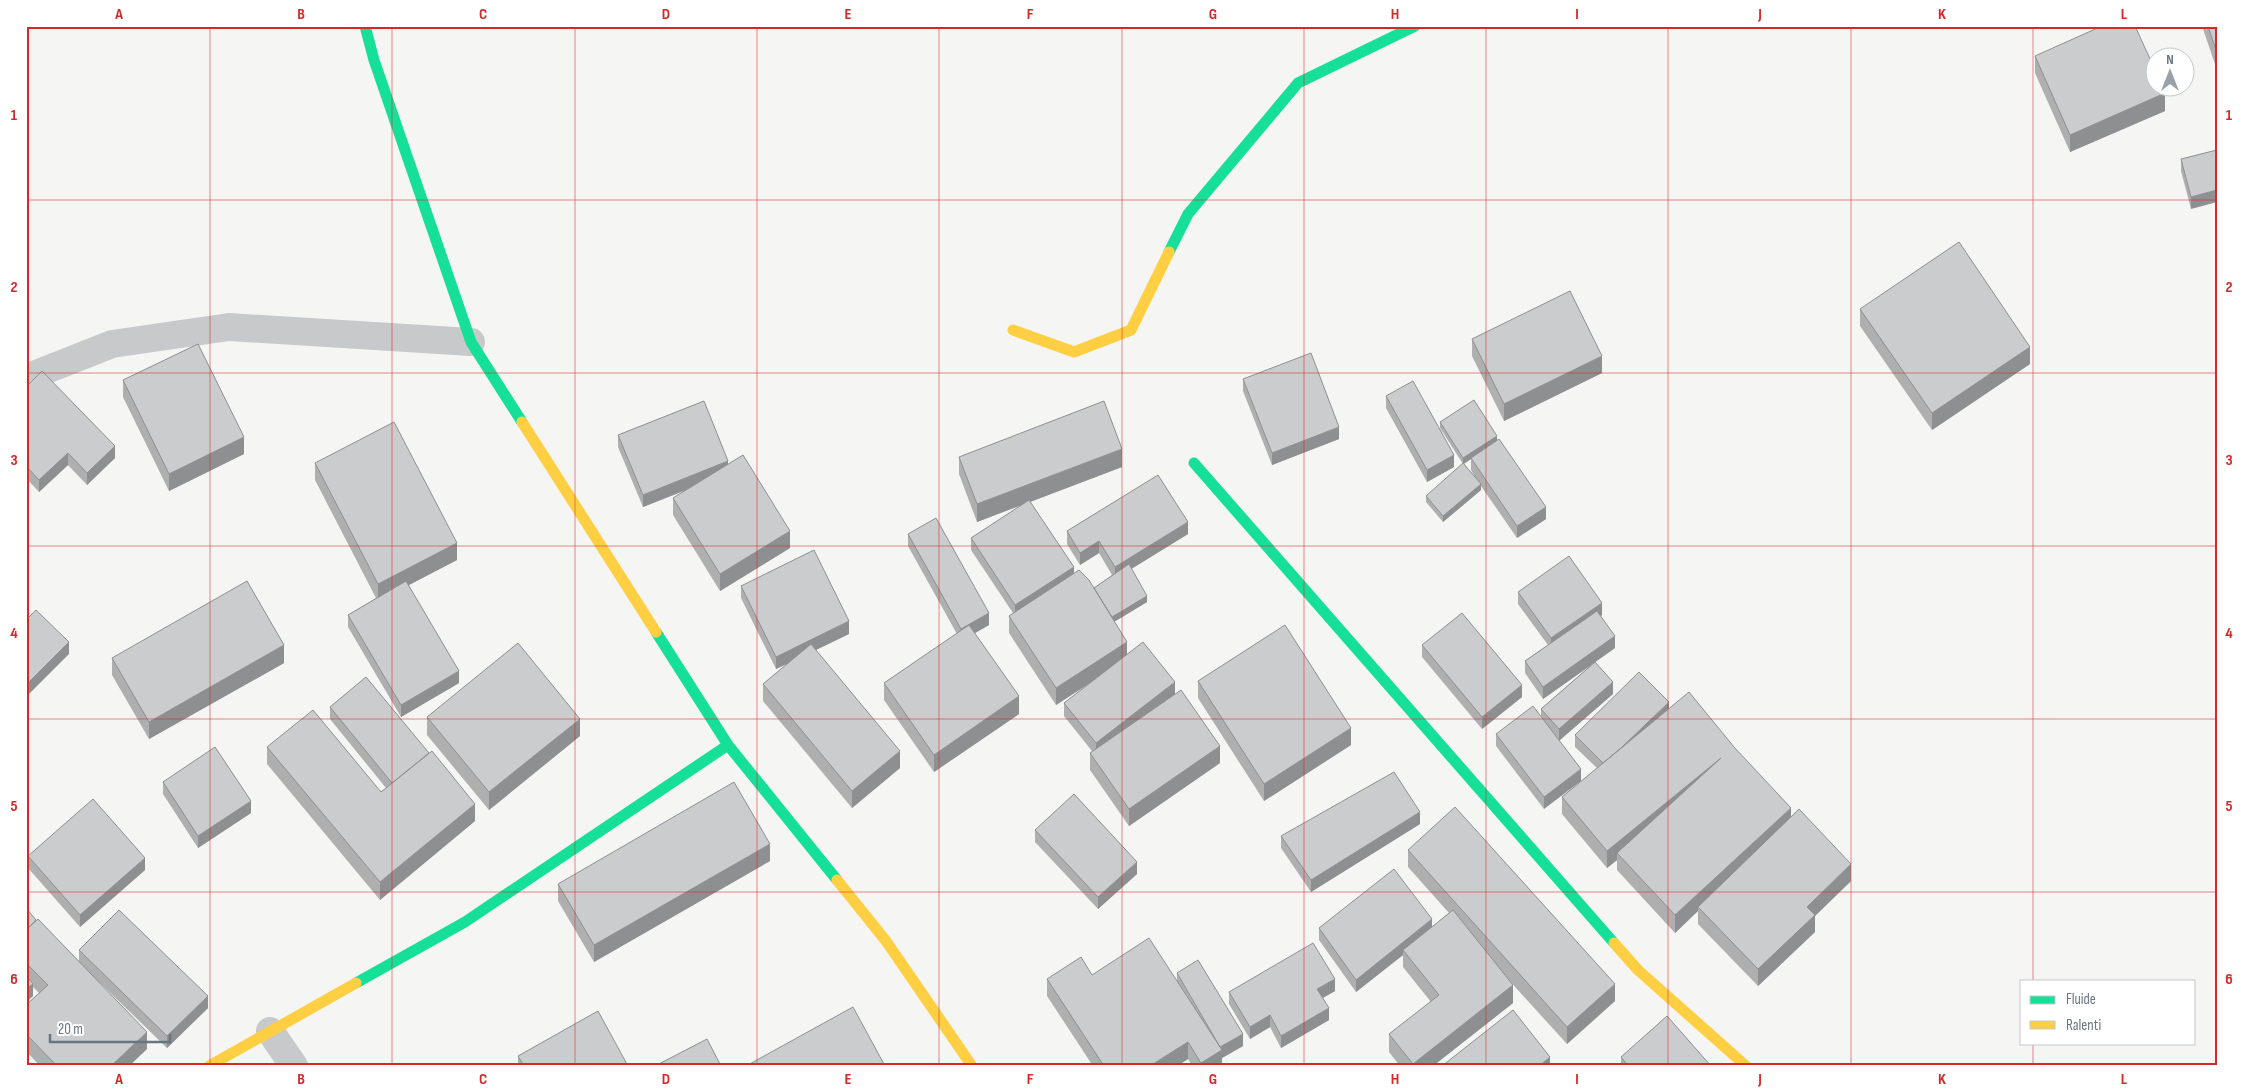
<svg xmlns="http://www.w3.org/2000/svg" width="2243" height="1092" font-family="'Sofia Sans Condensed',sans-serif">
	<rect width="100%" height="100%" fill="#f5f5f4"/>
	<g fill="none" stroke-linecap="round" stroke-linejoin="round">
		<path stroke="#c7c9ca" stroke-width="28" d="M26,378L112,344L229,327L471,342
			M270,1031L294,1066"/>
		<path stroke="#16e098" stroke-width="11" d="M365,26L374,60L471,342L522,422
			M1169,252L1188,214L1298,83L1415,26
			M1194,463L1614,943
			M656,632L728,745L837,880
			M356,983L465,922L728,745"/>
		<path stroke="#ffcf43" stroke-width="11" d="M1013,330L1074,352L1131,330L1169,252
			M522,422L656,632
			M837,880L886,941L972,1066
			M1614,943L1638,970L1746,1066
			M209,1066L356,983"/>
	</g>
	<path fill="#afafb0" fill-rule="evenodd" d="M2202,26H2217V70Z
		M2035,56L2165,111L2070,152L2035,73Z
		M2217,150L2191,209L2181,171V159Z
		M1860,309L2030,364L1932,430L1860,326Z
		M1472,339L1602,373L1504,421L1472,356Z
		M1243,379L1339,439L1272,465L1243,391Z
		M123,380L244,454L169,491L123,397Z
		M26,387L115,458L87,485L68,465L39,492L26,478Z
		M1386,396L1454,467L1427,482L1386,408Z
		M1440,422L1497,441L1546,519L1517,538L1481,486V490L1443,522L1426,502V496L1463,464L1440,428ZM1471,459V470L1475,477L1464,464Z
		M618,435L728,464L790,548L720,591L673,515V498L684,491L643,507L618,447Z
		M959,457L1122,467L1030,502L1074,573L1094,588L1112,575L1099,553L1080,565L1067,544V531L1188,534L1131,569L1147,602L1114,622L1127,655L1175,694L1169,699L1220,763L1129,826L1090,770V753L1092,751L1064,716V703L1093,681L1056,705L1009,633V616L1013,613L971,550V538L1023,504L977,522L959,474Z
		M315,463L457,560L409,585L459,683L401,717L348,627V615L376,598L315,480Z
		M908,534L989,625L975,633L1019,714L934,772L884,700V683L957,634L908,546Z
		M741,586L849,634L816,650L900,768L852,808L763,701V684L787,664L776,669L741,598Z
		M1518,592L1602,615L1601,616L1615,648L1595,662L1613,694L1559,740L1544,809L1496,746V734L1541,717V709L1590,666L1543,699L1525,673V661L1548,645L1518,604Z
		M1422,645L1522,697L1482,729L1422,657Z
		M112,658L284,663L149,739L112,675Z
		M1198,681L1351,745L1264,801L1198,698Z
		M330,707L475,821L380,900L267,764V747L381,792L386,788L330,719Z
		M1669,709L1791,816L1851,881L1815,916V932L1758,986L1698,924V911L1675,933L1617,870V860L1607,868L1562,814V797L1597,768L1575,747V735Z
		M427,717L580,736L489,810L427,735Z
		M163,782L251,813L198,848L163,794Z
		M1420,824L1311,892L1281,848V836Z
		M1035,830L1137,874L1098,909L1035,842Z
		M1408,850L1615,1001L1567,1044L1507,978L1513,1003L1433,1066H1400L1389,1052V1034L1431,1002L1403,967V955L1356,992L1319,940V928L1432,927L1449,913L1408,867Z
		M28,856L145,870L80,927L28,868Z
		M770,861L594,962L558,901V884Z
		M26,908L36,920L79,961V950L208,1008L167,1048L94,977L147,1049L129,1066H40L26,1051V1005L39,993L33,987V996L26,1002Z
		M1177,973L1243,1046L1222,1058V1066H1192L1188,1059L1177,1066H1093L1047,996V979L1092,975L1177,980Z
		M1335,991L1323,998L1329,1020L1281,1048L1270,1027L1250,1039L1229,1004V992Z
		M518,1056L628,1066H518Z
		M1621,1057L1711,1066H1621Z"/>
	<path fill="#8e8f90" d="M2165,93V111L2070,152V135Z
		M2217,190V202L2191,209V197Z
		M2030,347V364L1932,430V413Z
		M1602,356V373L1504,421V404Z
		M1339,427V439L1272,465V453Z
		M1497,436V442L1471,458V459L1463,464V458Z
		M244,437V454L169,491V474Z
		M115,446V458L87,485V473Z
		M1122,449V467L977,522V504Z
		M68,453V465L39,492V480Z
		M1454,455V467L1427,482V470Z
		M728,461V473L643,507V495Z
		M1481,484V490L1443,522V516Z
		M1546,507V519L1517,538V526Z
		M1188,522V534L1115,579V567Z
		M790,531V548L720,591V574Z
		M1099,541V553L1080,565V553Z
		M457,543V560L378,601V584Z
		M1074,567V579L1015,617V605Z
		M1147,596V602L1107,626V620Z
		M1602,603V615L1551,650V638Z
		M989,613V625L961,641V629Z
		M849,621V634L776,669V657Z
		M1615,636V648L1543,699V687Z
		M69,642V654L26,697V685Z
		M1127,642V659L1056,705V688Z
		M284,645V663L149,739V722Z
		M459,671V683L401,717V705Z
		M1175,682V694L1096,755V743Z
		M1613,682V694L1559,741V729Z
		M1522,685V697L1482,729V717Z
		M1019,696V714L934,772V755Z
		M1669,702V714L1605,764Z
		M580,719V736L489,810V792Z
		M1351,728V745L1264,801V784Z
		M1220,746V763L1129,826V809Z
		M900,751V768L852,808V791Z
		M1721,758L1617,853V860L1607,868V851Z
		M1581,769V781L1544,809V797Z
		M251,801V813L198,848V836Z
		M475,804V821L380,900V882Z
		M1791,808V825L1698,907V911L1675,933V915Z
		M1420,812V824L1311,892V880Z
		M28,825V837L26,839V827Z
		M770,844V861L594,962V945Z
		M145,858V870L80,927V915Z
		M1137,862V874L1098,909V897Z
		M1851,864V881L1815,916V932L1758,986V969L1807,907Z
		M1432,919V931L1403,950V955L1356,992V980Z
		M1335,979V991L1317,1001V989Z
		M33,984V996L26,1002V989Z
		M1615,984V1001L1567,1044V1027Z
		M1513,985V1003L1433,1066H1413V1064Z
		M208,996V1008L167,1048V1036Z
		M1329,1008V1020L1281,1048V1036Z
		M1270,1015V1027L1250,1039V1027Z
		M147,1032V1049L129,1066H111Z
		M1243,1034V1046L1222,1058V1066H1201V1063L1220,1047Z
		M1188,1042V1059L1177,1066H1153V1064Z
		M1550,1057V1066H1539Z"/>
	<path fill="#cbcccd" stroke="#8e8f90" d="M2102,26H2135L2156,72V88H2163L2165,93L2070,135L2035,56Z
		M2208,26H2217V53Z
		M2217,150V190L2191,197L2181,159Z
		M1959,242L2030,347L1932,413L1860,309Z
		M1570,291L1602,356L1504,404L1472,339Z
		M198,344L244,437L169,474L123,380Z
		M1311,353L1339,427L1272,453L1243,379Z
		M42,371L115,446L87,473L68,453L39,480L26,466V387Z
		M1413,381L1454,455L1427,470L1386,396Z
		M1474,400L1497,436L1463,458L1440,422Z
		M704,401L728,461L643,495L618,435Z
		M1104,401L1122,449L977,504L959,457Z
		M394,422L457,543L378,584L315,463Z
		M1499,439L1546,507L1517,526L1471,458Z
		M743,455L790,531L720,574L673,498Z
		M1463,463L1481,484L1443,516L1426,496Z
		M1158,475L1188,522L1115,567L1099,541L1080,553L1067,531Z
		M1029,500L1074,567L1015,605L971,538Z
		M936,518L989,613L961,629L908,534Z
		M814,550L849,621L776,657L741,586Z
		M1569,556L1602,603L1551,638L1518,592Z
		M1129,564L1147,596L1112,617L1094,588Z
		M1079,570L1089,580L1127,642L1056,688L1009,616Z
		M247,581L284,645L149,722L112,658Z
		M406,581L459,671L401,705L348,615Z
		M36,610L69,642L26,685V620Z
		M1597,611L1615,636L1543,687L1525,661Z
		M1462,613L1522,685L1482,717L1422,645Z
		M969,625L1019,696L934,755L884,683Z
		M1285,625L1351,728L1264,784L1198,681Z
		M1143,642L1175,682L1096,743L1064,703Z
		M518,643L580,719L489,792L427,717Z
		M811,644L900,751L852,791L763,684Z
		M1595,662L1613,682L1559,729L1541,709Z
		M1639,672L1669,702L1621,748L1603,763L1575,735Z
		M366,677L429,753L392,783L330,707Z
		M1181,690L1220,746L1129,809L1090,753Z
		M1689,692L1734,747L1791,808L1675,915L1617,853L1721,758L1607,851L1562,797Z
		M1533,706L1581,769L1544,797L1496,734Z
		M313,710L381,792L432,751L475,804L380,882L267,747Z
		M215,747L251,801L198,836L163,782Z
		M1394,772L1420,812L1311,880L1281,836Z
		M734,782L770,844L594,945L558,884Z
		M1074,794L1137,862L1098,897L1035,830Z
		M93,799L145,858L80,915L28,856Z
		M1455,807L1615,984L1567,1027L1408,850Z
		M1799,809L1851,864L1807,907L1815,915L1758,969L1698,907Z
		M1394,869L1432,919L1356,980L1319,928Z
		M26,908L36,920L26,930Z
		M119,910L208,996L167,1036L79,950Z
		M1453,910L1513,985L1413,1064L1389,1034L1439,995L1403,950Z
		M38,919L147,1032L111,1066H57L26,1034V1005L48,985L26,963V930Z
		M1149,938L1222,1050L1201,1063L1188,1042L1153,1064L1155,1066H1104L1047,979L1081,957L1092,975Z
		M1313,943L1335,979L1317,989L1329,1008L1281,1036L1270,1015L1250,1027L1229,992Z
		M1198,960L1243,1034L1220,1047L1177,973Z
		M26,975L33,984L26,989Z
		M853,1007L885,1066H746Z
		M1513,1010L1550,1057L1539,1066H1442Z
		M598,1011L628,1066H524L518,1056Z
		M1667,1016L1711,1066H1628L1621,1057Z
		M707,1039L721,1066H655Z"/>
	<path fill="none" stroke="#d62828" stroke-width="1" stroke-opacity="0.55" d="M210,26V1066M392,26V1066M575,26V1066M757,26V1066M939,26V1066M1122,26V1066M1304,26V1066M1486,26V1066M1668,26V1066M1851,26V1066M2033,26V981M26,200H2217M26,373H2217M26,546H2217M26,719H2217M26,892H2217M2033,1043V1066"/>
	<rect width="2243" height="1092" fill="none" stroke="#ffffff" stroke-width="55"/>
	<rect x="2020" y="980" width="175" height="65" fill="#ffffff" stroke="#c3c8cc"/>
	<rect x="2030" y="996" width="25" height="8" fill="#16e098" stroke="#c3c8cc"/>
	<text x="2066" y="1004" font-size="15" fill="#697680">Fluide</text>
	<rect x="2030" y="1021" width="25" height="8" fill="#ffcf43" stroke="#c3c8cc"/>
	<text x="2066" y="1030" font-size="15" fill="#697680">Ralenti</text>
	<g transform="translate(2170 72)"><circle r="24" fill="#ffffff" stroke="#c3c8cc"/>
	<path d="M0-4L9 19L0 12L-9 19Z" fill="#9aa2a9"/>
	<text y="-8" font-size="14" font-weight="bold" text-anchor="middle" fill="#697680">N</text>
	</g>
	<path d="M50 1034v8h120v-8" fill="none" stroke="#697680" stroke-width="2.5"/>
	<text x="58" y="1034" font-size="15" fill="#697680" stroke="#ffffff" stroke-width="4" paint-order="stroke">20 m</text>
	<rect x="28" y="28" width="2188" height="1036" fill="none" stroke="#d62828" stroke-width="2"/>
	<g font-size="16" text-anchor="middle" font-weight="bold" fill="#d62828">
		<text x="119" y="19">A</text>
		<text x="301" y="19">B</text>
		<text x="483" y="19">C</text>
		<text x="666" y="19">D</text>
		<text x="848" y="19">E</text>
		<text x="1030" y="19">F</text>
		<text x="1213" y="19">G</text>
		<text x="1395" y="19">H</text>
		<text x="1577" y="19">I</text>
		<text x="1760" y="19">J</text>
		<text x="1942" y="19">K</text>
		<text x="2124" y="19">L</text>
		<text x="14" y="120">1</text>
		<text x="2229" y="120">1</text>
		<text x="14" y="292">2</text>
		<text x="2229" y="292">2</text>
		<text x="14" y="465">3</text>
		<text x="2229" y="465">3</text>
		<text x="14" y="638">4</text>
		<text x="2229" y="638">4</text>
		<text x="14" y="811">5</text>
		<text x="2229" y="811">5</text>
		<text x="14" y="984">6</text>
		<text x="2229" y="984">6</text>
		<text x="119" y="1084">A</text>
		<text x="301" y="1084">B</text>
		<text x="483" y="1084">C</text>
		<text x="666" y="1084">D</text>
		<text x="848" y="1084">E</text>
		<text x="1030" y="1084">F</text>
		<text x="1213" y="1084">G</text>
		<text x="1395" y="1084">H</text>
		<text x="1577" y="1084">I</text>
		<text x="1760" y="1084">J</text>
		<text x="1942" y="1084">K</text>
		<text x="2124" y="1084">L</text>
	</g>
</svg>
